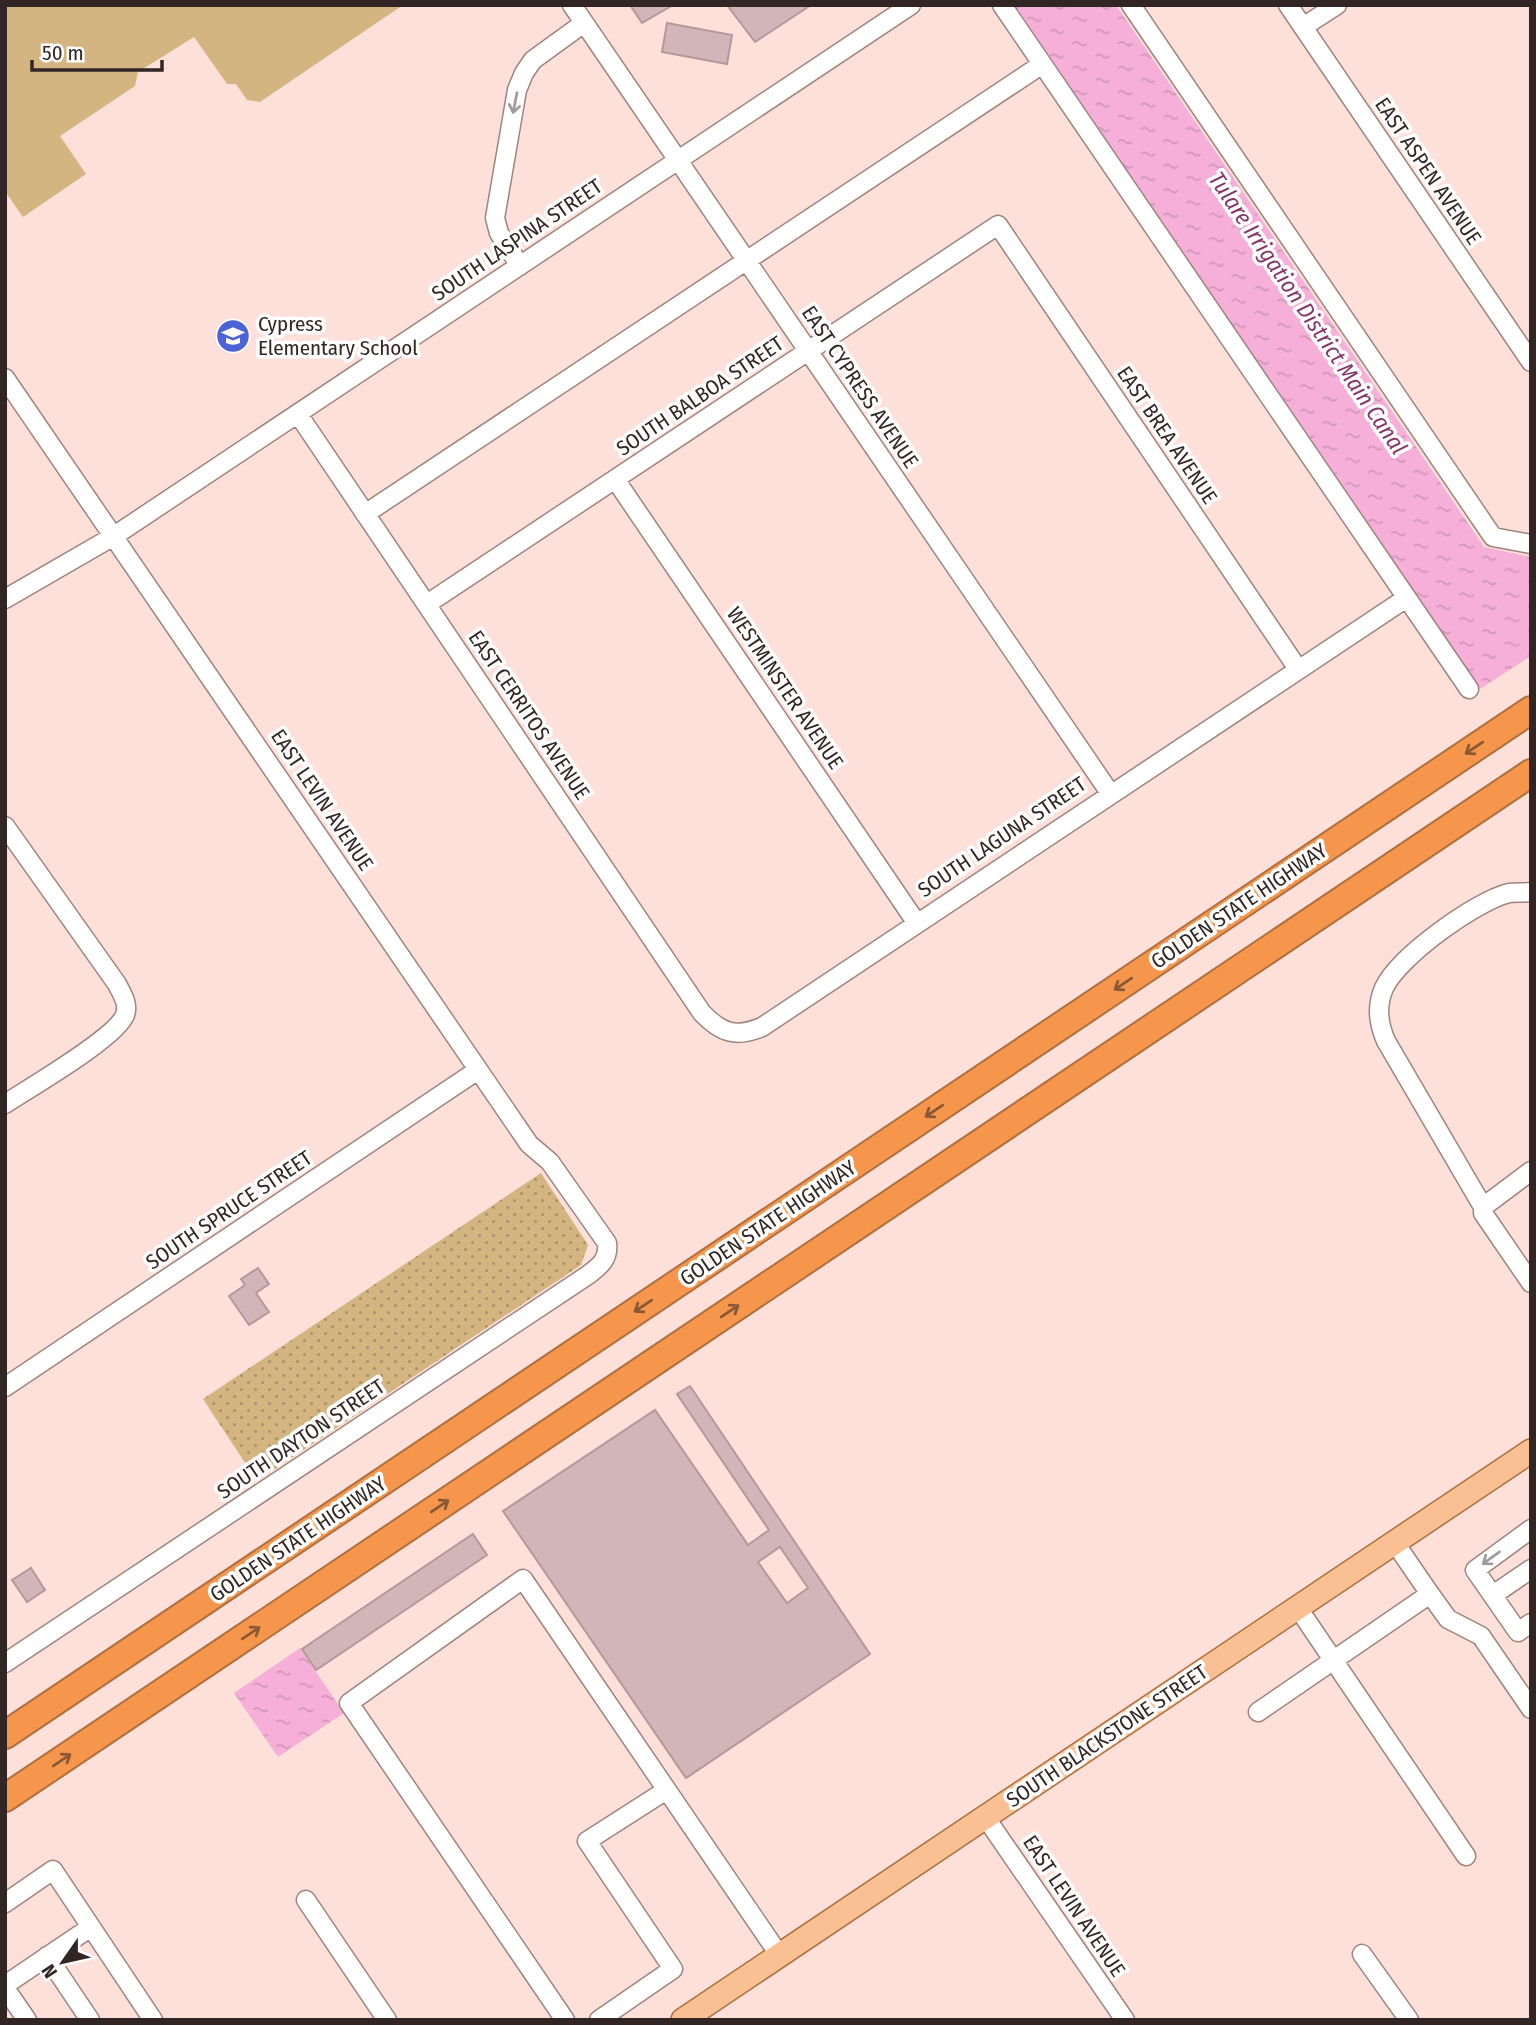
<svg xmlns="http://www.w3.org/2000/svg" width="1536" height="2025" font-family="'Fira Sans Condensed',sans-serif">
	<defs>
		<pattern id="grass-dots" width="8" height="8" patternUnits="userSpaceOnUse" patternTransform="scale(1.75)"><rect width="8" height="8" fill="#d4b582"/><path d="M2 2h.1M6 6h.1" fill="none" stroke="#ad936a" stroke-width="1.8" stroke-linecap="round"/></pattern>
		<pattern id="water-ripples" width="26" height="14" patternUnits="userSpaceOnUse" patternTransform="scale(1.75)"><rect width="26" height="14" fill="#f5afd8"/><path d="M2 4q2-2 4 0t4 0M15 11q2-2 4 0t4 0" fill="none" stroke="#d296b9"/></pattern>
	</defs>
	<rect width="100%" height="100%" fill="#fde0d9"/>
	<path fill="url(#grass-dots)" d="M541,1173L588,1245L581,1265L257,1481L203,1399Z"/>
	<path fill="#d4b582" d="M5,5H403L260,102L247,100L236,84H227L194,37L138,72L135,86L60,136L86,174L23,217L5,191Z"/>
	<path fill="url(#water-ripples)" d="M1013,5H1116L1484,547L1531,557V656L1480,689Z
		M300,1648L344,1713L278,1757L234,1693Z"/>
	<path fill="#d2b5b9" stroke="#b4989c" stroke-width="2" fill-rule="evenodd" d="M630,5H673L642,23Z
		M727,5H811L755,42Z
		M667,23L732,35L727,64L662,52Z
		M258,1268L269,1284L256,1293L269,1312L249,1325L229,1296L245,1285L241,1279Z
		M690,1386L870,1654L686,1778L503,1511L655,1410L748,1545L769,1530L677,1394ZM780,1547L808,1588L787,1603L758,1562Z
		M473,1534L487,1555L316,1670L302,1649Z
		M31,1568L45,1590L27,1602L12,1580Z"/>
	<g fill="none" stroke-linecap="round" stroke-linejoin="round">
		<g stroke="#9f847e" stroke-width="21">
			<path id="minor" d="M572,5L1110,793
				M1002,5L1469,689
				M1131,5L1493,537L1531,544
				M1288,5L1531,362
				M1303,27L1337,5
				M520,266L499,233L495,218L517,90L524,73L533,60L584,23
				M5,378L529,1144L550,1162L607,1243C609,1259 600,1266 588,1275L5,1663
				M298,414L702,1013C721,1033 736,1038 762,1027L1405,599
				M615,479L916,922
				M365,514L1041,65
				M5,599L114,536L911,5
				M427,604L998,225L1298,669
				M5,826L117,984C122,994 129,1004 125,1015C116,1038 29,1088 5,1104
				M1531,1171L1483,1207V1213L1531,1283
				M1483,1207L1386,1041C1378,1023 1376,1006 1384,988C1398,957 1476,901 1509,893C1516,892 1524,893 1531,892
				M5,1387L478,1070
				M1531,1529L1475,1570L1518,1632L1531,1623
				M1430,1594L1448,1619L1481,1636L1531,1709
				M1493,1595L1531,1569
				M1298,1608L1466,1856
				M1258,1712L1430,1594L1395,1543
				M986,1818L1125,2020
				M306,1900L387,2020
				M5,1903L53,1870L153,2020
				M1362,1954L1409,2020
				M47,1956L90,2020
				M5,1985L91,1927
				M5,1988L27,2020
				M565,2020L349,1703L523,1579L780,1956
				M599,2020L673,1969L587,1841L665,1791"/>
		</g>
		<g stroke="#b06f3e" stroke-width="26">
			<path id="major" d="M683,2020L1531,1451"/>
		</g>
		<g stroke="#b06f3e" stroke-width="30">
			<path id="highway" d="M5,1735L1531,710
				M5,1798L1531,773"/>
		</g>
		<use href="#minor" stroke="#fff" stroke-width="18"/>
		<use href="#major" stroke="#f9c094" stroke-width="23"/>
		<use href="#highway" stroke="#f5964c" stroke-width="26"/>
	</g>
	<defs><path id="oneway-shaft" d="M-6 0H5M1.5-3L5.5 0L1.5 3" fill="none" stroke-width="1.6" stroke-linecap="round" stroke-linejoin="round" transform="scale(1.75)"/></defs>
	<g stroke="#a29d9c">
		<use href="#oneway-shaft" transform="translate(515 103) rotate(101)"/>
		<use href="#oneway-shaft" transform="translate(1491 1558) rotate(144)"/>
	</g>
	<g stroke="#895836">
		<use href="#oneway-shaft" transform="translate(1474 748) rotate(146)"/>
		<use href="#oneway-shaft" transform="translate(1123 984) rotate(146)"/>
		<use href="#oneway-shaft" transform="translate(934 1111) rotate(146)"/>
		<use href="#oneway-shaft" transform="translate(643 1306) rotate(146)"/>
		<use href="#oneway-shaft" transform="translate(730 1311) rotate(-34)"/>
		<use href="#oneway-shaft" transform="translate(440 1506) rotate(-34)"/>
		<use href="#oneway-shaft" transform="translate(251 1633) rotate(-34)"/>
		<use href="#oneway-shaft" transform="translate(62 1760) rotate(-34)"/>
	</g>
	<defs>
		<g id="school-disc" transform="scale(1.75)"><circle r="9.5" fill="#4c62d7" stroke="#fff"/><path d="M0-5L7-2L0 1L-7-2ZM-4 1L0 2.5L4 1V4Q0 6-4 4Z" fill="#fff"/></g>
	</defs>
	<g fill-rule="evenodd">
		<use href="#school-disc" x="233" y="336"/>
	</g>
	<g text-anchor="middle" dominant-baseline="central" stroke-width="7" stroke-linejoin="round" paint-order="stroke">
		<g font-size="21" fill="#312624" stroke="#fff">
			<text transform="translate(1428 171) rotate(56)">EAST ASPEN AVENUE</text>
			<text transform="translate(517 240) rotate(-34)">SOUTH LASPINA STREET</text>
			<text transform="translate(860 387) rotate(56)">EAST CYPRESS AVENUE</text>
			<text transform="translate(700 396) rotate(-34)">SOUTH BALBOA STREET</text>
			<text transform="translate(1167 435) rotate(56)">EAST BREA AVENUE</text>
			<text transform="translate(785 688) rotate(56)">WESTMINSTER AVENUE</text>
			<text transform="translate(529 715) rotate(56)">EAST CERRITOS AVENUE</text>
			<text transform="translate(322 800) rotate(56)">EAST LEVIN AVENUE</text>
			<text transform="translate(1002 837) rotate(-34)">SOUTH LAGUNA STREET</text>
			<text transform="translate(1239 906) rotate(-34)">GOLDEN STATE HIGHWAY</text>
			<text transform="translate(229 1210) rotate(-34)">SOUTH SPRUCE STREET</text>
			<text transform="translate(768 1223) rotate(-34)">GOLDEN STATE HIGHWAY</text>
			<text transform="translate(301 1439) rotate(-34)">SOUTH DAYTON STREET</text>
			<text transform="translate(298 1539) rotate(-34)">GOLDEN STATE HIGHWAY</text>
			<text transform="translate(1107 1736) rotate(-34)">SOUTH BLACKSTONE STREET</text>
			<text transform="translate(1074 1906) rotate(56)">EAST LEVIN AVENUE</text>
		</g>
		<g font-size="21" fill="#312624" stroke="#fff" text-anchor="start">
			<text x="258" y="324">Cypress<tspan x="258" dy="24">Elementary School</tspan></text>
		</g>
		<g font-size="23" font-style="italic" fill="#863669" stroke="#fff">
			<text transform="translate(1308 313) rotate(56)">Tulare Irrigation District Main Canal</text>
		</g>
	</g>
	<rect width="1536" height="2025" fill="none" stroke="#312624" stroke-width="14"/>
	<g transform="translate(63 1962) rotate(236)" stroke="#ffffff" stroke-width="5" paint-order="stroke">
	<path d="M0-5L12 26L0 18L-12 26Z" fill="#312624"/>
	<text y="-10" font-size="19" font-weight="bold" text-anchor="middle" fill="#312624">N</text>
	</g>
	<path d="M32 60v10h130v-10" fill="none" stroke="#312624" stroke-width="3.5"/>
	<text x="42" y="60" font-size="21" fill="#312624" stroke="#ffffff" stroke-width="5" paint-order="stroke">50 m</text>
</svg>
